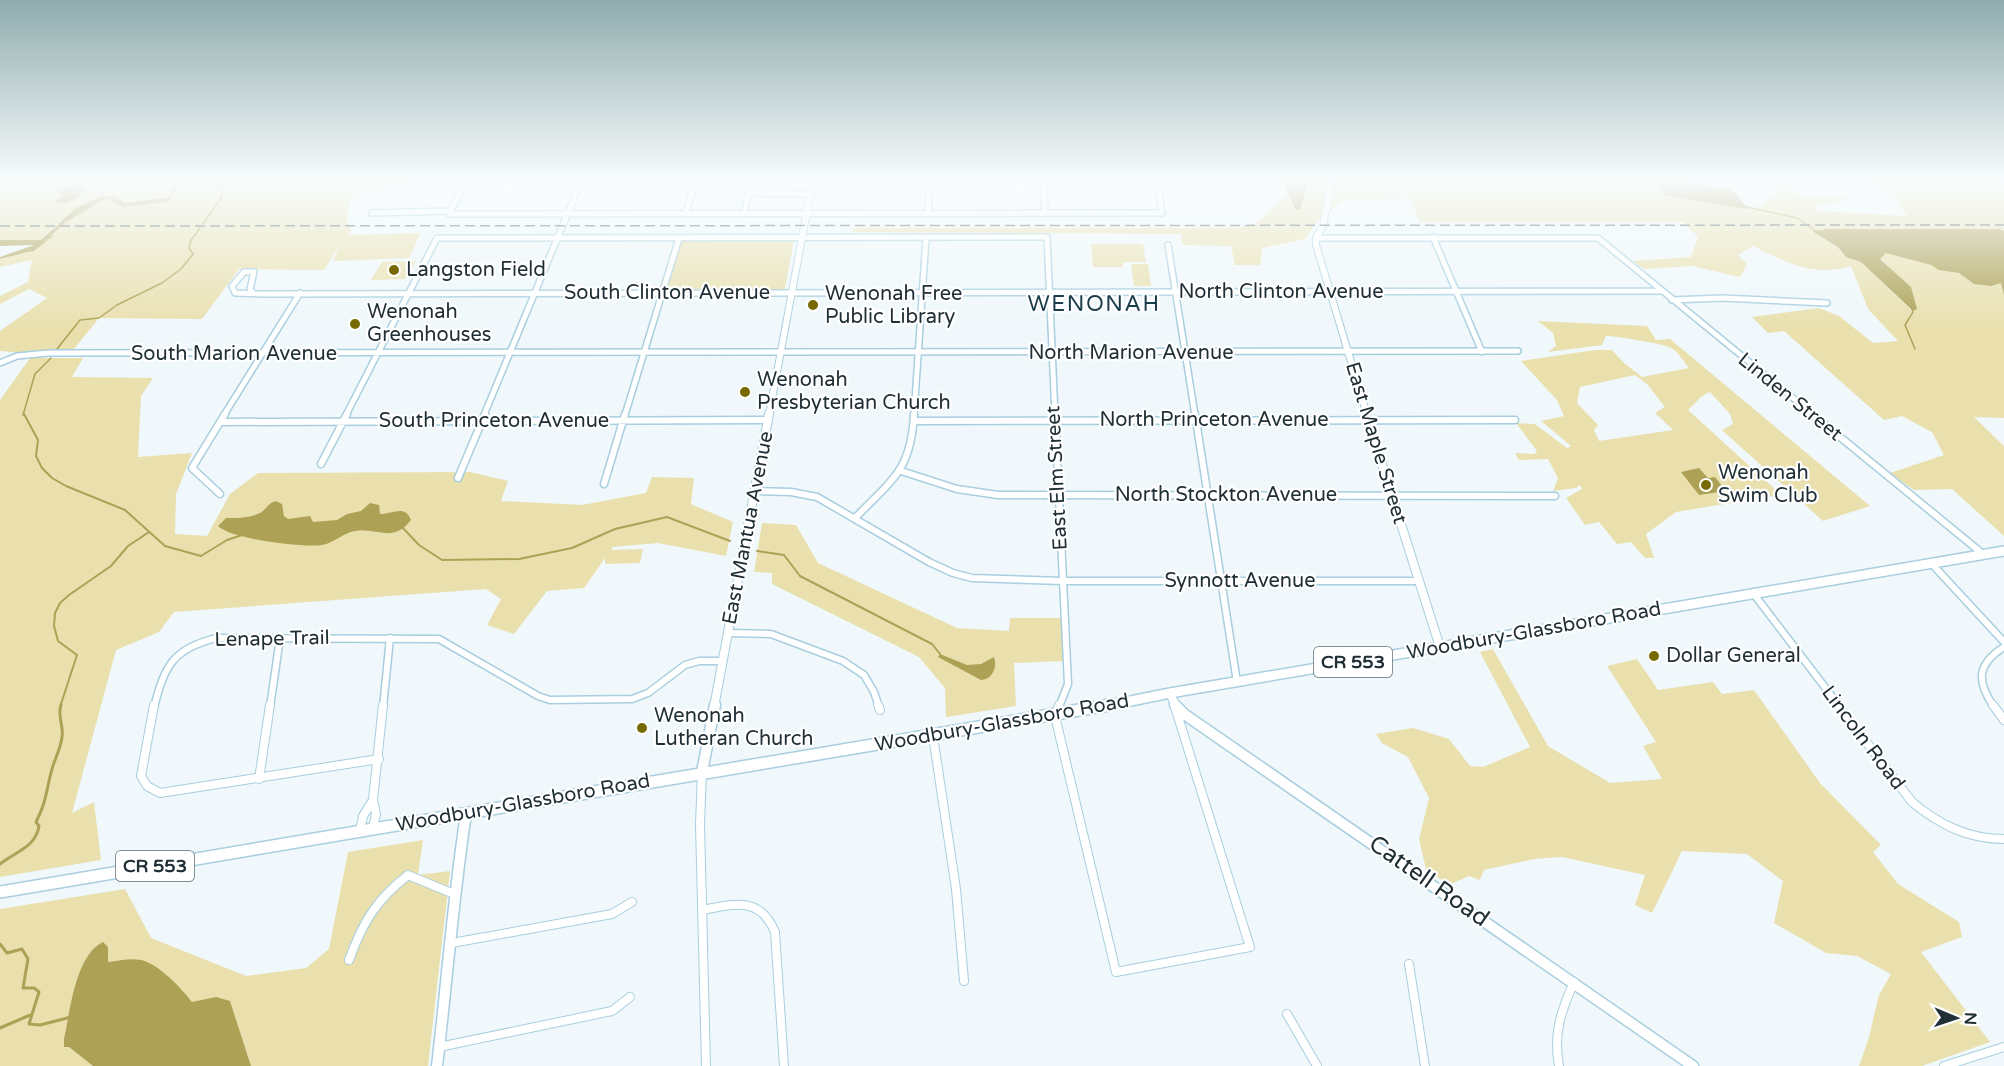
<svg xmlns="http://www.w3.org/2000/svg" width="2004" height="1066" font-family="'Varela Round',sans-serif">
	<rect width="100%" height="100%" fill="#f0f8fb"/>
	<path fill="#e9e0ae" fill-rule="evenodd" d="M0,179H178L170,197L128,203L108,198L123,207L168,202L183,179H462L377,186L350,196L347,222L351,229L348,235L421,233L409,258L333,261L340,245L324,270L239,269L202,319L99,318L74,349H49L44,358H83L72,377L153,378L141,396L138,457L192,453L176,494L175,534L207,536L230,494L258,473L470,472L508,481L501,501L582,505L646,493L652,477L694,478L691,504L733,522L726,556L658,543L613,547L611,550L643,549L640,563L605,564V558L584,588L547,591L514,634L487,625L501,599L486,589L174,612L159,632L116,650L72,813L94,802L101,860L0,877V400L33,354L0,351V331L47,298L29,289L0,304V296L28,282L32,260L0,267V257L34,251L66,222L108,197L59,222L41,240H0Z
		M1286,179H1339L1363,182L1374,179H1661L1663,186L1759,208L1781,187L1775,179L1799,196L1851,198L1815,207L1819,211L1907,216L1893,195L1871,179H2004V231L2000,229H1824L1846,257L1861,262L1912,311L1910,287L1880,258L1886,252L1959,273L1974,284L2002,283L2004,295V418L1974,417L2004,446V536L1952,489L1914,490L1890,473L1944,455L1932,432L1902,416L1884,420L1784,331L1768,333L1752,317L1819,308L1839,316L1873,343L1898,341L1868,309L1851,266C1811,277 1788,263 1753,246L1738,255L1747,264L1740,277L1692,266L1644,269L1633,261L1691,257L1698,237L1683,222H1420L1409,197L1342,201L1317,222L1305,239L1262,248L1260,265H1235L1231,246L1183,245L1181,234L852,232L853,228H1239L1258,222L1288,193Z
		M794,240L785,289H667L681,241Z
		M1091,244H1143L1146,262H1123V267H1093Z
		M416,261L405,279L371,280L382,262Z
		M1131,264H1148L1151,286H1134Z
		M1538,321L1647,326L1656,340L1670,339L1870,506L1823,521L1722,430L1733,424L1730,414L1710,392L1702,396L1688,410L1776,490L1773,496L1676,512L1646,534L1654,558H1645L1631,542L1617,544L1599,522L1585,525L1566,498L1582,489L1580,485L1576,488L1553,491L1558,478L1548,459L1519,460L1515,453L1535,454L1537,451L1516,423L1535,424L1567,448L1571,446L1541,421L1564,416L1557,400L1521,361L1595,350H1612L1624,363L1642,377L1689,368C1684,362 1679,353 1673,349C1667,344 1616,336 1606,336L1602,345L1548,352L1556,346L1553,333ZM1635,375L1647,384L1665,407L1655,413L1673,430L1599,441L1594,430L1598,425L1577,403L1580,387Z
		M762,523L796,525L818,563L957,628L1009,631L1010,618H1063L1065,661L1014,663L1016,706L946,717L945,688L919,657L772,584V573L754,572Z
		M1493,649L1548,746L1610,783L1662,779L1643,746L1656,742L1607,666L1637,659L1658,690L1713,682L1722,694L1754,690L1820,783L1881,845L1873,852L1898,884L1959,922L1962,937L1921,952L1990,1042L1922,1066H1859L1869,1037L1879,995L1891,974L1857,956L1826,953L1774,923L1783,881L1747,854L1682,851L1652,913L1635,905L1645,875L1562,857L1534,859L1484,870L1480,880L1469,876L1449,885L1426,869L1419,839L1429,798L1408,757L1382,743L1376,734L1413,728L1449,739L1470,766L1483,767L1530,747L1480,652Z
		M423,840L418,875L450,871L428,1066H251L230,1002H192L149,963L64,1043L93,1066H0V909L125,889L151,938L246,976L306,968L329,949L348,852Z"/>
	<path fill="#ada155" d="M178,179H183L168,202L123,207L107,198L66,222L34,251L0,257L34,245L0,246V240H41L76,208L103,196L128,203L170,197Z
		M1285,179H1309L1300,210H1296L1288,193Z
		M1668,181L1731,189L1746,206L1745,209L1665,196L1658,185Z
		M76,185L84,191C77,200 67,205 56,202L61,195L56,190Z
		M1823,229H2000L2004,231V295L2001,283L1991,286L1974,284L1959,273L1939,270L1931,265L1886,253L1880,259L1911,287L1917,309L1913,311L1861,262L1846,257L1838,247L1812,231L1824,230Z
		M1699,468L1708,478L1715,477L1726,491L1699,495L1681,472Z
		M276,501L282,504L284,516L288,519L310,516L313,522L337,520L347,514L361,511L370,503L379,505L380,514C393,514 405,504 411,520C393,544 376,527 355,531C343,533 334,543 322,545C303,548 231,539 218,526L226,518C237,518 250,518 260,513C267,509 268,503 276,501Z
		M940,654L967,665L981,664L994,657C998,667 992,680 981,680L938,657Z
		M103,942L108,947V962C119,961 130,958 141,960C158,963 182,989 192,1002L216,997L230,1001L251,1066H93L69,1047H64V1039C70,1013 75,955 103,942Z"/>
	<g fill="none" stroke-linecap="round" stroke-linejoin="round">
		<path stroke="#ada155" stroke-width="1.5" d="M1620,179L1632,186L1659,187
			M56,190L63,182L74,179
			M104,197H115L123,203
			M1746,207L1797,218L1816,231
			M203,224L221,198L224,179
			M38,247L52,236
			M0,258L21,253
			M1912,309L1913,312L1905,325L1915,349
			M57,349L80,320L99,318L117,305L162,283L181,269L193,254L189,248L191,240L200,228
			M23,415L35,374L51,358"/>
		<path stroke="#ada155" stroke-width="2" d="M24,414L38,440L36,456L42,468L52,478L66,486L125,510L165,546L201,556L227,540L242,535
			M401,526L419,545L442,560L519,559L572,548L615,529L667,517L730,541
			M757,551L784,555L800,576L932,644L940,654
			M60,707L77,655L58,641L54,626L55,613L60,603L69,595L111,566L128,546L149,532"/>
		<path stroke="#ada155" stroke-width="3" d="M0,864C15,852 36,847 39,826L36,822C47,801 46,790 52,769C55,758 61,748 62,737C64,726 57,716 61,705
			M0,944L7,953L22,949L28,959L23,988H34L39,992L29,1024L40,1025L71,1017
			M0,1028L30,1015"/>
		<g stroke="#a8cedf" stroke-width="8">
			<path id="minor-far2" d="M1043,179L1045,213
				M749,193L810,194
				M451,210L449,214L1162,213L1157,179
				M451,210L468,179
				M372,213L450,211
				M686,213L696,179
				M744,213L752,179
				M928,213L930,179
				M1433,237L1482,352
				M1316,238H1598L1814,415
				M1168,245L1195,415
				M253,293L250,289L254,272H244L232,286L235,293L265,294L1661,291
				M1672,300L1723,298L1827,303
				M0,363L17,356L48,353L1518,351
				M224,415L300,293
				M346,415L437,238L1047,237L1055,415
				M484,415L582,179
				M625,415L679,238
				M914,415L926,238"/>
		</g>
		<g stroke="#a8cedf" stroke-width="9">
			<path id="minor-far1" d="M1055,414L1068,684L1059,707
				M1195,414L1237,682
				M1812,414L1983,554
				M914,421L1515,420
				M220,422L768,420
				M321,464L347,414
				M901,471L957,489L998,495L1555,496
				M458,478L485,414
				M604,484L625,414
				M755,491L791,492L817,497L929,562L953,573L972,578L1062,581H1418
				M220,494L192,468L225,414
				M855,518C892,480 911,471 914,414
				M1931,563L2004,642
				M1753,593L1840,707
				M728,633L771,634L843,661L864,675L874,692L879,707
				M154,707C165,665 173,649 216,638L439,639L538,696L550,700L632,699L648,693L685,665L699,661H723
				M270,707L280,638
				M383,707L390,638
				M1994,707C1976,681 1977,664 2004,647"/>
		</g>
		<g stroke="#a8cedf" stroke-width="10">
			<path id="minor" d="M154,705L141,776L147,786L160,793L379,759
				M878,705L880,710
				M1059,705L1055,716L1116,972L1250,947L1175,707
				M1838,705L1912,802C1940,825 1968,839 2004,839
				M1993,705L2004,720
				M933,736L956,889L964,981
				M702,773L700,824L706,1066
				M259,779L270,705
				M373,828L376,814L373,800L383,705
				M360,831L363,816L373,800
				M702,910C734,904 760,896 775,932L784,1066
				M452,943L612,914L632,902
				M349,960C363,922 376,900 408,875L454,894
				M1409,964L1425,1066
				M1287,1014L1317,1066
				M439,1047L612,1011L630,997
				M1559,1066C1553,1034 1561,1011 1574,982
				M1944,1066L2004,1047"/>
		</g>
		<g stroke="#a8cedf" stroke-width="8">
			<path id="tertiary-far2" d="M1332,179L1323,226L1316,238V245L1367,415
				M769,415L813,179"/>
		</g>
		<g stroke="#a8cedf" stroke-width="10">
			<path id="tertiary-far1" d="M1366,414L1440,647
				M1170,693L1176,707
				M714,707L769,414"/>
		</g>
		<g stroke="#a8cedf" stroke-width="13">
			<path id="tertiary" d="M1175,705L1184,714L1693,1066
				M702,772L715,705
				M437,1066C447,982 453,898 466,814"/>
		</g>
		<g stroke="#a8cedf" stroke-width="12">
			<path id="primary-far1" d="M1101,707L1170,693L2004,551"/>
		</g>
		<g stroke="#a8cedf" stroke-width="14">
			<path id="primary" d="M0,892L1109,705"/>
		</g>
		<use href="#minor-far2" stroke="#fff" stroke-width="5"/>
		<use href="#minor-far1" stroke="#fff" stroke-width="6"/>
		<use href="#minor" stroke="#fff" stroke-width="8"/>
		<use href="#tertiary-far2" stroke="#fff" stroke-width="6"/>
		<use href="#tertiary-far1" stroke="#fff" stroke-width="8"/>
		<use href="#tertiary" stroke="#fff" stroke-width="10"/>
		<use href="#primary-far1" stroke="#fff" stroke-width="9"/>
		<use href="#primary" stroke="#fff" stroke-width="11"/>
		<path stroke="#404e54" stroke-width="1.5" stroke-dasharray="10 5" stroke-linecap="butt" d="M0,226L2004,225"/>
	</g>
	<linearGradient id="sky" x2="0" y2="1"><stop stop-color="#90acad"/><stop offset="0.55" stop-color="#f8fcfd"/><stop offset="1" stop-color="#f8fcfd" stop-opacity="0"/></linearGradient>
	<rect width="2004" height="328" fill="url(#sky)"/>
	<g fill="#776900" stroke="#fff" stroke-width="2">
		<circle cx="394" cy="270" r="6"/>
		<circle cx="813" cy="305" r="6"/>
		<circle cx="355" cy="324" r="6"/>
		<circle cx="745" cy="392" r="6"/>
		<circle cx="1706" cy="485" r="6"/>
		<circle cx="1654" cy="656" r="6"/>
		<circle cx="642" cy="728" r="6"/>
	</g>
	<g text-anchor="middle" dominant-baseline="central" stroke-width="4.5" stroke-linejoin="round" paint-order="stroke">
		<g fill="#fff" stroke="#636d72" stroke-width="1.5">
			<rect x="1314" y="647" width="78" height="30" rx="4.5"/>
			<rect x="116" y="851" width="78" height="30" rx="4.5"/>
		</g>
		<g font-size="18" font-weight="bold" fill="#202f36">
			<text x="1353" y="662">CR 553</text>
			<text x="155" y="866">CR 553</text>
		</g>
		<g font-size="20" fill="#202f36" stroke="#fff" text-anchor="start">
			<text x="406" y="270">Langston Field</text>
			<text x="825" y="294">Wenonah Free<tspan x="825" dy="23">Public Library</tspan></text>
			<text x="367" y="312">Wenonah<tspan x="367" dy="23">Greenhouses</tspan></text>
			<text x="757" y="380">Wenonah<tspan x="757" dy="23">Presbyterian Church</tspan></text>
			<text x="1718" y="473">Wenonah<tspan x="1718" dy="23">Swim Club</tspan></text>
			<text x="1666" y="656">Dollar General</text>
			<text x="654" y="716">Wenonah<tspan x="654" dy="23">Lutheran Church</tspan></text>
		</g>
		<g font-size="20" fill="#202f36" stroke="#fff">
			<text x="1281" y="292">North Clinton Avenue</text>
			<text x="667" y="293">South Clinton Avenue</text>
			<text x="1131" y="353">North Marion Avenue</text>
			<text x="234" y="354">South Marion Avenue</text>
			<text transform="translate(1790 397) rotate(39)">Linden Street</text>
			<text x="1214" y="420">North Princeton Avenue</text>
			<text x="494" y="421">South Princeton Avenue</text>
			<text transform="translate(1376 443) rotate(73)">East Maple Street</text>
			<text transform="translate(1057 478) rotate(-93)">East Elm Street</text>
			<text x="1226" y="495">North Stockton Avenue</text>
			<text transform="translate(748 528) rotate(-79)">East Mantua Avenue</text>
			<text x="1240" y="581">Synnott Avenue</text>
			<text transform="translate(1534 631) rotate(-10)">Woodbury-Glassboro Road</text>
			<text transform="translate(272 639) rotate(-1)">Lenape Trail</text>
			<text transform="translate(1002 723) rotate(-10)">Woodbury-Glassboro Road</text>
			<text transform="translate(1863 738) rotate(53)">Lincoln Road</text>
			<text transform="translate(523 803) rotate(-10)">Woodbury-Glassboro Road</text>
		</g>
		<g font-size="22" letter-spacing="1.5" fill="#1a3d4b" stroke="#fff">
			<text x="1094" y="304">WENONAH</text>
		</g>
		<g font-size="24" fill="#202f36" stroke="#fff">
			<text transform="translate(1429 881) rotate(35)">Cattell Road</text>
		</g>
	</g>
	<g transform="translate(1956 1018) rotate(92)" stroke="#ffffff" stroke-width="4.5" paint-order="stroke">
	<path d="M0-4.5L10 22L0 15L-10 22Z" fill="#202f36"/>
	<text y="-9" font-size="16" font-weight="bold" text-anchor="middle" fill="#202f36">N</text>
	</g>
</svg>
